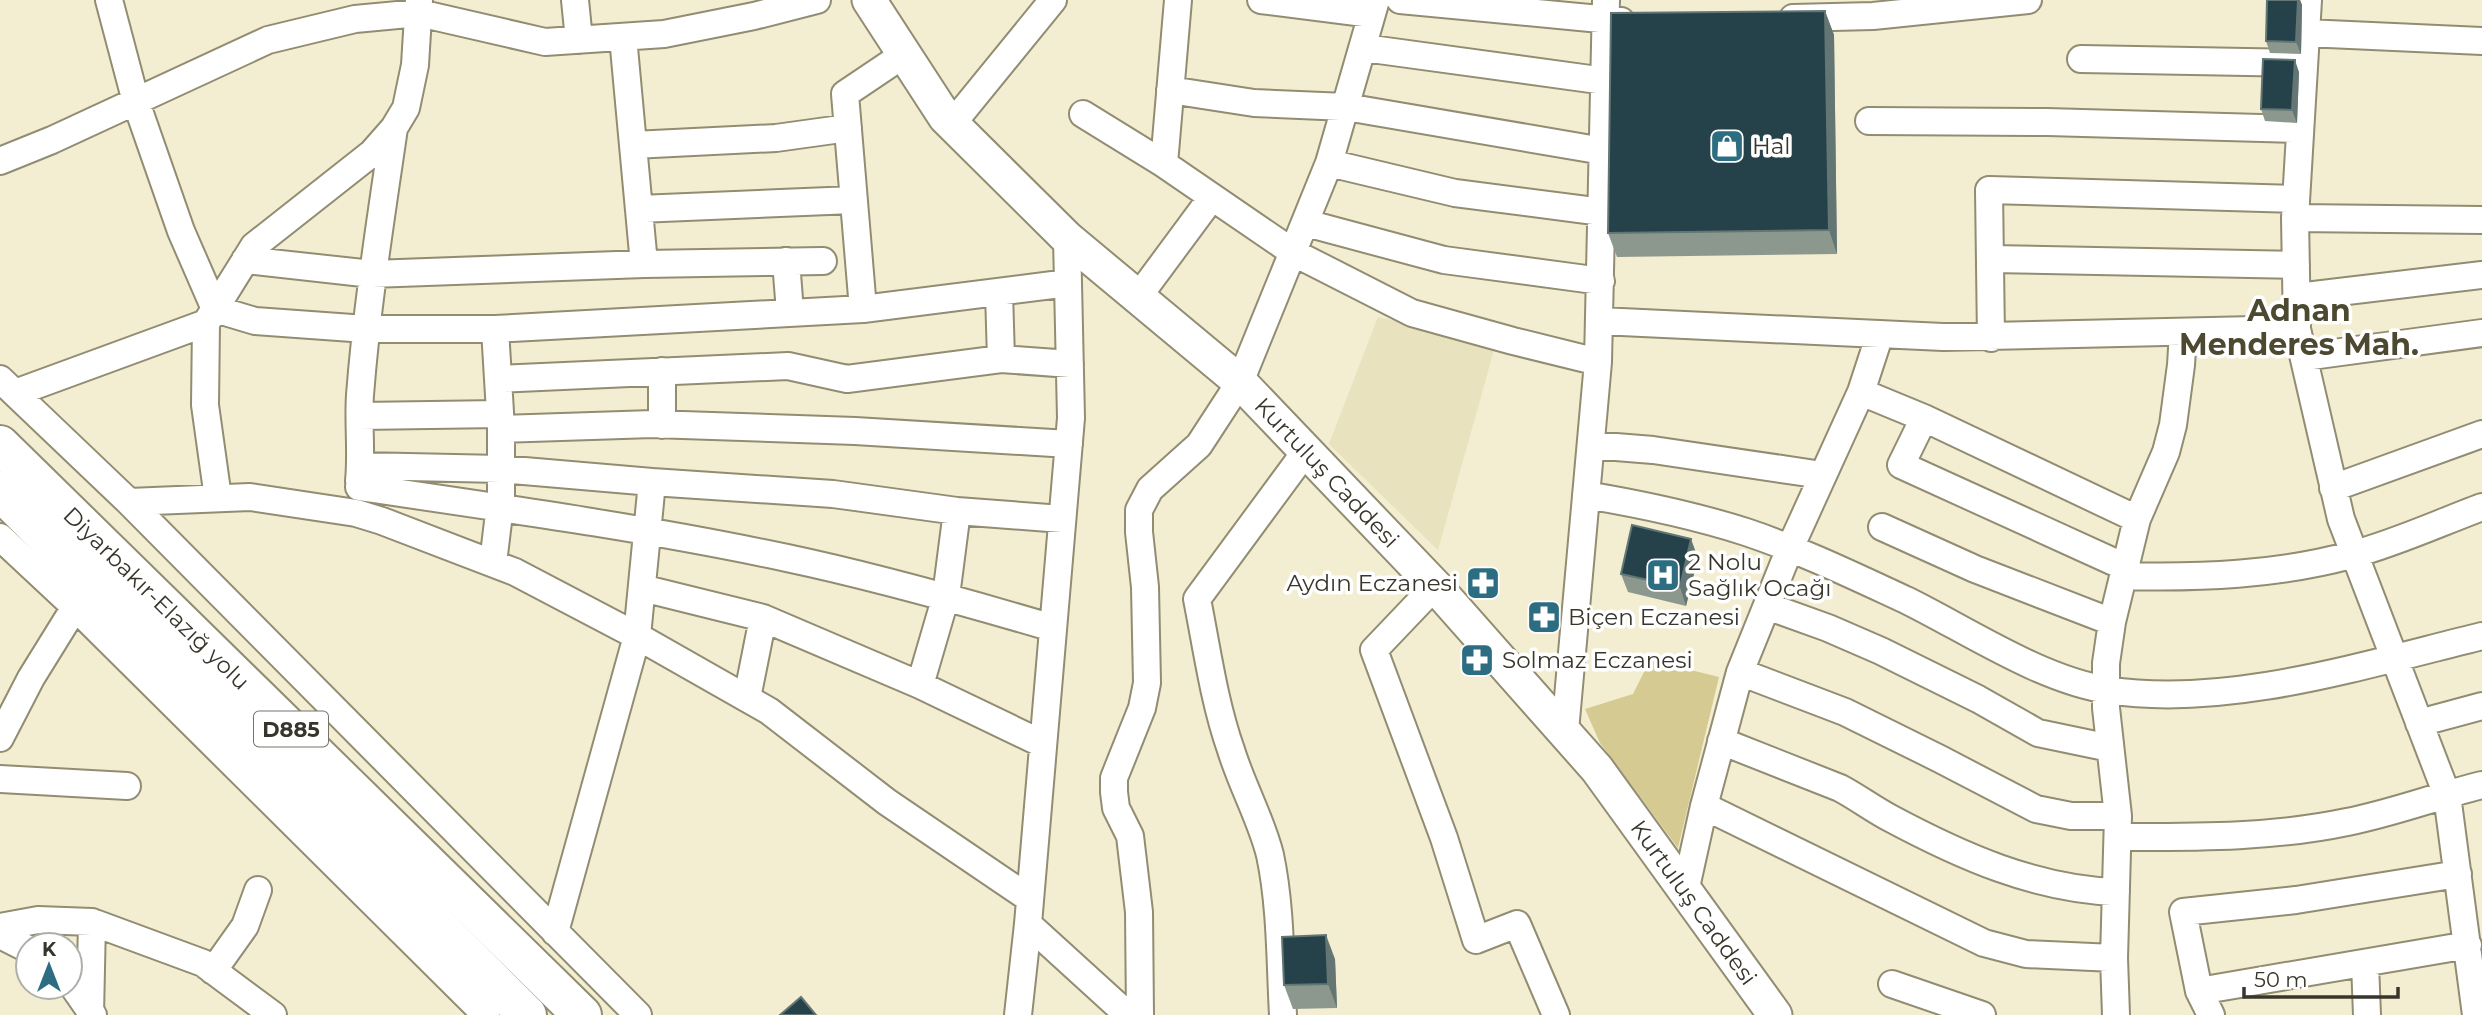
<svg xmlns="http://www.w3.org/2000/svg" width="2482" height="1015" font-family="Montserrat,sans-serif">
	<rect width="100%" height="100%" fill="#f3eed1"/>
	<path fill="#e9e2be" d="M1378,317L1496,343L1438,550L1329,444Z"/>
	<path fill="#d5ca91" d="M1650,660L1719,677L1678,848L1600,743L1585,709L1633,694Z"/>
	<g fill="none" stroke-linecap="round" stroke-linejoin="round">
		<g stroke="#918c72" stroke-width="30">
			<path id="minor" d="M109,0L136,102L181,231L215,309L255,321L366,329H495L863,309L1068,283
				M575,0L579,40
				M1261,0L1372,14
				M1400,0L1621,21
				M2308,0L2295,218L2297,329L2341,519L2447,795L2476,1015
				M1793,18L1873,16L2028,0
				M2306,33L2482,41
				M623,37L644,264
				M1364,48L1605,81
				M2081,59L2299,63
				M1170,90L1254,103L1346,107L1603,151
				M1083,114L1164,164L1178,0
				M1869,121L2047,122L2300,129
				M952,124L1053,0
				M633,145L776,138L848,128
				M0,161L52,140L268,40L355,19L419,13L545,42L664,34L754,16L817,0
				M1329,163L1455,193L1602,212
				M1164,164L1294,253L1412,313L1513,341L1598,362
				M639,209L853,200
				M2295,218L2482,220
				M1306,223L1444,260L1601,281
				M1991,259L2296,265
				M245,260L372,274L644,264L823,261
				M786,261L790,312
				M999,292L1001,359
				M1138,297L1212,197
				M2297,297L2482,275
				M863,309L845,94L903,55
				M1600,321L1943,337L2297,329
				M1991,338L1989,190L2296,199
				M2304,357L2482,333
				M662,371V425
				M0,379L129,502L638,1015
				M498,379L788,366L847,379L1001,359L1070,364
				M1861,392L1924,418L2137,519
				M15,393L206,323
				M360,416L500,414
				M1924,418L1901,465L2125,567
				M501,429L653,424L855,431L1069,444
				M1591,445L1653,450L1822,475
				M361,466L501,469L652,482L833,494L957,511L1062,519
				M359,481C362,452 358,424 360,395C367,305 381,217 394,128
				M359,487C502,508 646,528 787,558C877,577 965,602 1053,628
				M2333,488L2482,434
				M1586,495C1640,504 1693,515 1746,532C1800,550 1854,576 1906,600C1967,630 2041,680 2108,690C2226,709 2367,664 2482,636
				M218,498L205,405L206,323L254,246L372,153L394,128L406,108L415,65L419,0
				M129,502L250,497L356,513L382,521L515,572L637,636L769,711L887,802L1030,899
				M1882,527L1975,569L2112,622
				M0,537L75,607L486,1015
				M493,563L501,497V429L495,329
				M2123,576C2200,578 2277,575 2351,555C2396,543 2439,523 2482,507
				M1435,586L1374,650L1444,838L1476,940L1517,924L1556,1015
				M642,588L763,618L920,685L1043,744
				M1767,606L1828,628L1881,651L1978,699L2038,733L2110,748
				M1740,672L1845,712L1940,759L2036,809L2071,816H2118
				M920,685L946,596L957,511
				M747,698L763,618
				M2419,723L2482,706
				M1565,731L1598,362L1606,0
				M0,738L31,678L75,607
				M1721,741L1840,788C1857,797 1873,809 1890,818C1961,856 2035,889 2116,892
				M0,779L127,786
				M1704,806L1984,943L2026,954L2114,958
				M2118,837C2195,837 2271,838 2347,822C2393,813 2437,796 2482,785
				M1685,892L1704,806L1740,672L1790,548L1861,392L1880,334
				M1028,924L1128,1015
				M0,927L38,920L92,922L203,963L273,1015
				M555,932L637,636L652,482
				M0,935L28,949
				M2365,963L2367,1015
				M213,971L245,926L258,890
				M70,982L93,1015
				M1892,984L1982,1015
				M2199,991L2468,945
				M90,1015L92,922
				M1018,1015L1028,924L1071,418L1067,238
				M1140,1015L1139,912L1130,836L1116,808L1114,792V778L1142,708L1147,683L1145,587L1139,532V510L1150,489L1199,445L1240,382L1329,163L1376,0
				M1283,1015C1280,962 1281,907 1270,855C1261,819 1242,786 1231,750C1214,702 1207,649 1197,599L1306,451
				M2116,1015L2114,958L2118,816L2106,708V663L2112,622L2137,519L2166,452L2173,425L2181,365L2183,332
				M2211,1015L2199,991L2183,912L2296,900L2458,874"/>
		</g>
		<g stroke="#918c72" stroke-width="37">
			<g id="major">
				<path id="s1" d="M869,0L945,117L1067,238L1240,382L1435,586L1597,769L1775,1015"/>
			</g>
		</g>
		<g stroke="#918c72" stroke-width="42">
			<g id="highway">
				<path id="s2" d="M0,445L582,1015"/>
				<path d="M0,491L527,1015"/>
			</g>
		</g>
		<use href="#minor" stroke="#fff" stroke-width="26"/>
		<use href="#major" stroke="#fff" stroke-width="33"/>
		<use href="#highway" stroke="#fff" stroke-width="38"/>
	</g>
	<path fill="#8c988e" d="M2267,0H2300L2302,5L2301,54L2270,53L2266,41Z
		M1825,11L1834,35L1837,254L1617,257L1608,233Z
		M2299,72L2297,123L2265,121L2261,109Z
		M1698,558L1686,606L1628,592L1621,574Z
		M1335,959L1337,1008L1293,1009L1284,985Z"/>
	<path fill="#637673" d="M2298,0H2300L2302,5L2301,54L2296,42Z
		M1825,11L1834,35L1837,254L1829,230Z
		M2295,60L2299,72L2297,123L2292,110Z
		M1691,539L1698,558L1686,606L1680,587Z
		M1326,935L1335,959L1337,1008L1328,984Z"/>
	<path fill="#25424b" stroke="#637673" stroke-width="2" d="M2267,0H2298L2296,42L2266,41Z
		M1825,11L1829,230L1608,233L1611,13Z
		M2263,59L2295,60L2292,110L2261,109Z
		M1632,525L1691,539L1680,587L1621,574Z
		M1326,935L1328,984L1284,985L1282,937Z
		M801,997L816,1015H780Z"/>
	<defs>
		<g id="shop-square" transform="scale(1.75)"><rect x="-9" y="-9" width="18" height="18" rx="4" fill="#2d6d81" stroke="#fff"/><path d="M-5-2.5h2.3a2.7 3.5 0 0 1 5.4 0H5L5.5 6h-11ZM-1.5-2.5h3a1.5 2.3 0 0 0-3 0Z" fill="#fff"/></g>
		<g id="hospital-square" transform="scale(1.75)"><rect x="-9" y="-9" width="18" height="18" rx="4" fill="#2d6d81" stroke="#fff"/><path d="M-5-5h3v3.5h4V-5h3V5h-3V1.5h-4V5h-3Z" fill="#fff"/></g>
		<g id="pharmacy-square" transform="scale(1.75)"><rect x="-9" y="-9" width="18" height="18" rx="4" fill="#2d6d81" stroke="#fff"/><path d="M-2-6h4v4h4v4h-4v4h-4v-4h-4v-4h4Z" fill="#fff"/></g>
	</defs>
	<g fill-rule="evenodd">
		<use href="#shop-square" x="1727" y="146"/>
		<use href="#hospital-square" x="1663" y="575"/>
		<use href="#pharmacy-square" x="1483" y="583"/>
		<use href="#pharmacy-square" x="1544" y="617"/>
		<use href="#pharmacy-square" x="1477" y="660"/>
	</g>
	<g text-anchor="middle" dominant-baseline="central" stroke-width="7" stroke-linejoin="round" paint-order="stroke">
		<rect fill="#fff" stroke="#74726b" stroke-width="2" x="254" y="711.5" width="74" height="35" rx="5"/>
		<g font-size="21" font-weight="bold" fill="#38362b">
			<text x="291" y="729">D885</text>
		</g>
		<g font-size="23" fill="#38362b" stroke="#fff" text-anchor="start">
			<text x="1752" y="146">Hal</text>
			<text x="1688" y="562">2 Nolu<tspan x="1688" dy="26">Sağlık Ocağı</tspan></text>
			<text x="1458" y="583" text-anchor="end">Aydın Eczanesi</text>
			<text x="1568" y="617">Biçen Eczanesi</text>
			<text x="1502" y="660">Solmaz Eczanesi</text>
		</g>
		<g font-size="23" fill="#38362b" stroke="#fff">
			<text stroke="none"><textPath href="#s1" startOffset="662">Kurtuluş Caddesi</textPath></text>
			<text stroke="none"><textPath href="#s2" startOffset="219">Diyarbakır-Elazığ yolu</textPath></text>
			<text stroke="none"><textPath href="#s1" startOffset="1228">Kurtuluş Caddesi</textPath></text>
		</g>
		<g font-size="30" font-weight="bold" fill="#4d4931" stroke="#fff">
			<text x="2299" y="310">Adnan<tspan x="2299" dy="34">Menderes Mah.</tspan></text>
		</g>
	</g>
	<g transform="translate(49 966)"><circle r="33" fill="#ffffff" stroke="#afafaa" stroke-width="2"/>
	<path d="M0-5L12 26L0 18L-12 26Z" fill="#2d6d81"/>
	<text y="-10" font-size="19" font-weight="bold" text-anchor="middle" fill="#38362b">K</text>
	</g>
	<path d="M2244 987v10h154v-10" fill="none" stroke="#38362b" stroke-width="3.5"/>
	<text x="2254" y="987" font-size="21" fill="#38362b" stroke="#ffffff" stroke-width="5" paint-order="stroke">50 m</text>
</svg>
